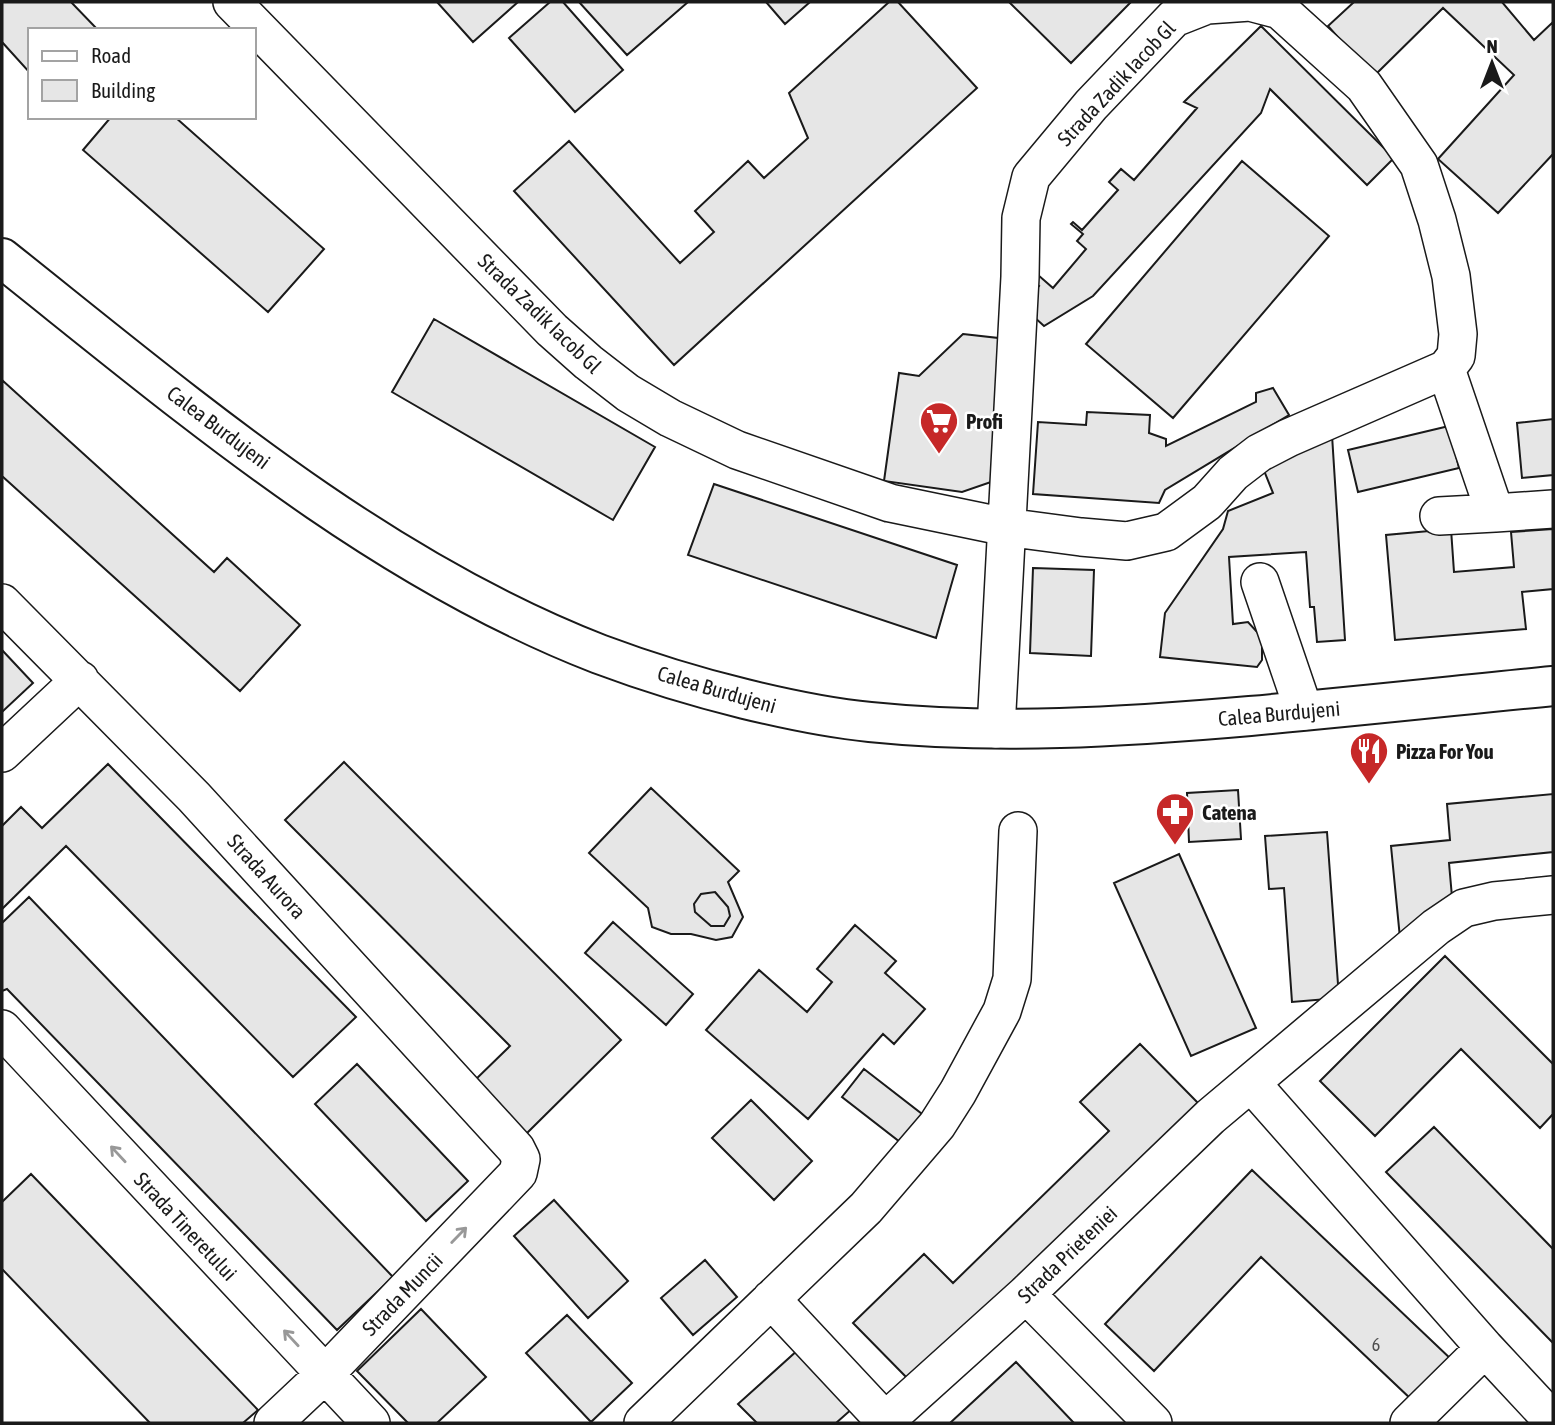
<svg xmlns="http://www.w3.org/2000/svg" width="1555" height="1425" font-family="'Asap Condensed',sans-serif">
	<rect width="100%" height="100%" fill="#fff"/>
	<path fill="#e6e6e6" stroke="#1a1a1a" stroke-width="2" d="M2,2H71L98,30H30V73L2,42Z
		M437,2H518L473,42Z
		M550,2H563L623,70L575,112L509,38Z
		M579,2H688L627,55Z
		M766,2H810L785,24Z
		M889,2H898L977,88L674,365L514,191L569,141L680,263L714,232L695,211L748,161L764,178L808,138L789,93Z
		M1009,2H1131L1071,63Z
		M1354,2H1502L1534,40L1553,22V154L1498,213L1438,159L1514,75L1443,8L1373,77L1328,26Z
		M1261,26L1394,158L1367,185L1270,89L1261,113L1093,296L1044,326L1022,306L1039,286L1031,280L1037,274L1053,288L1086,249L1077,241L1083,234L1071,224L1073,222L1082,230L1118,190L1109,182L1121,169L1134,180L1197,108L1184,102Z
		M111,117H175L324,249L268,312L83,150Z
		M1242,161L1329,236L1173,418L1086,344Z
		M434,319L655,447L613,520L392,392Z
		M963,334L1007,339L991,482L962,492L884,481L899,373L919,376Z
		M2,380L214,572L227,558L300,625L240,691L2,476Z
		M1273,388L1289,415L1165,490L1159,503L1033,494L1038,422L1086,425L1087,412L1150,415L1149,433L1166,439V446L1256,402V393Z
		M1553,419V475L1522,478L1517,423Z
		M1449,426L1459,468L1358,492L1348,450Z
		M1332,435L1345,640L1317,642L1314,607H1310L1306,552L1229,557L1233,624L1248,622L1258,633L1262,644V660L1257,667L1160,657L1165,613L1223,529L1228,511L1273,493L1261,463Z
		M714,484L957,565L936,638L688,555Z
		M1451,529L1454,572L1514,567L1511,532L1553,529V589L1522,592L1526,629L1395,640L1386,535Z
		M1033,568L1094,570L1091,656L1030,653Z
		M2,650L33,683L2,712Z
		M344,762L621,1040L525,1135L473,1082L510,1046L285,820Z
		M108,764L356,1017L293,1077L66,846L2,909V826L21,807L42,828Z
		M651,788L739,871L728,882L743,917L732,937L716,940L691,934H671L652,927L648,908L589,853Z
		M1238,790L1241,839L1189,842L1187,793Z
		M1553,794V852L1449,863L1452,897L1400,938L1391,846L1450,840L1447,804Z
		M1327,832L1339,998L1292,1002L1284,888L1269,889L1265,836Z
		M1179,854L1256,1028L1191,1056L1114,883Z
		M715,892L728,907L730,916L724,926H711L695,912L694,904L701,894Z
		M29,897L393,1277L337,1330L7,989L2,991V923Z
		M613,922L693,994L666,1025L585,953Z
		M855,925L896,961L885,973L925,1009L894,1044L883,1034L808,1119L706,1030L759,970L807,1012L832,982L817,969Z
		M1445,956L1553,1064V1114L1540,1128L1461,1049L1375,1136L1320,1081Z
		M1140,1044L1199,1104L912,1383L853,1323L924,1254L953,1283L1109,1131L1080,1102Z
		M357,1064L468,1181L426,1221L315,1104Z
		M864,1069L922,1114L900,1142L842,1097Z
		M751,1100L812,1161L774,1200L712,1138Z
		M1434,1127L1553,1249V1343L1386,1172Z
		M1252,1170L1453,1361L1412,1400L1261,1257L1154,1371L1105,1324Z
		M31,1174L258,1410L243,1423H150L2,1269V1202Z
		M554,1200L628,1281L588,1318L514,1236Z
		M705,1260L737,1297L693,1335L661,1298Z
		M421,1309L486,1377L437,1423H408L357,1371Z
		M567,1315L632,1383L591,1422L526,1353Z
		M799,1349L853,1408L836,1423H757L738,1404Z
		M1016,1362L1074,1423H950Z"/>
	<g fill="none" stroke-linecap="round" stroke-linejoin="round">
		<g stroke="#1a1a1a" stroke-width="40">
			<path id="minor" d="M232,2L552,330L588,362L628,393L670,418L737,450L890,503L1006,527L1081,537L1127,541L1166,532L1207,502L1233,473L1259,453L1288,438L1446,369L1456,356L1458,334L1451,276L1437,220L1419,165L1364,86L1280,10L1250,2L1207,5L1174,18L1091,105L1031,177L1021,218L1020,277L996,729
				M1446,369L1495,513L1553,509
				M1439,516L1495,513
				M1260,582L1304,711
				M2,603L194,797L516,1149L521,1159L518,1173L325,1374L273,1423
				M2,753L80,680
				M2,1029L371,1423
				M1251,1083L1485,1348L1553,1421
				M1026,1294L1153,1423
				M771,1299L885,1421
				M643,1423L866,1208L937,1125L958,1092L1002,1011L1012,979L1018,831
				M883,1423L1026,1294L1210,1117L1436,927L1464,908L1494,901L1553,895
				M1409,1423L1485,1348"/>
		</g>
		<g stroke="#1a1a1a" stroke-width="42">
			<path id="major" d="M2,258C188,406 375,567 599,654C647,672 696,687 745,699C786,709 828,718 870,722C996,735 1124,727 1250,716C1351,707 1452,696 1553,686"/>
		</g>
		<use href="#minor" stroke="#fff" stroke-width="37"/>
		<use href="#major" stroke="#fff" stroke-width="38"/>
	</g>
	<defs><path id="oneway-shaft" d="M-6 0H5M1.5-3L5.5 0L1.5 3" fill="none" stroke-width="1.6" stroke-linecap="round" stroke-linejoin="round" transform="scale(1.75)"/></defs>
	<g stroke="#989898">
		<use href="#oneway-shaft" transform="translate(118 1154) rotate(-133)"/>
		<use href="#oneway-shaft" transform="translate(459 1235) rotate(-46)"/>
		<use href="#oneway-shaft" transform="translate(291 1338) rotate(-133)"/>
	</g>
	<defs>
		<g id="supermarket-pin" transform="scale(2.0125)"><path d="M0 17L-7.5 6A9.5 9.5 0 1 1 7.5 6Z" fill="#c62828" stroke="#fff"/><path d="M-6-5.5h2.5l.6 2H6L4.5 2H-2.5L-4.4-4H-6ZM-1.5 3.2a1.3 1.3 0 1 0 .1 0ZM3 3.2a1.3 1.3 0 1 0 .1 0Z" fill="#fff"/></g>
		<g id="restaurant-pin" transform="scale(2.0125)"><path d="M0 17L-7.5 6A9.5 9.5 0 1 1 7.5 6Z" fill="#c62828" stroke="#fff"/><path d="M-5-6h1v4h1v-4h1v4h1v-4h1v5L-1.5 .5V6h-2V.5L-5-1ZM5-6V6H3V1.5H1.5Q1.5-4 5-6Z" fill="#fff"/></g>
		<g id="pharmacy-pin" transform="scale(2.0125)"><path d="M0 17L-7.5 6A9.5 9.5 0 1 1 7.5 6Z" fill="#c62828" stroke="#fff"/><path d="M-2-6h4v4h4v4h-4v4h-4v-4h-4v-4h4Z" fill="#fff"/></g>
	</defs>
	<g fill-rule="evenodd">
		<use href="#supermarket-pin" x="939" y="421"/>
		<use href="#restaurant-pin" x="1369" y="751"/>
		<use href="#pharmacy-pin" x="1175" y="812"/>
	</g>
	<g text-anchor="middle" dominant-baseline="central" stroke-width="5" stroke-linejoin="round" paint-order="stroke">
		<g font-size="18" fill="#4d4d4d">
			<text x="1376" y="1344">6</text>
		</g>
		<g font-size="21" fill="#1a1a1a" stroke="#fff">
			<text transform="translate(1116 83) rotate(-47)">Strada Zadik Iacob Gl</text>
			<text transform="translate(540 313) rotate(44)">Strada Zadik Iacob Gl</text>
			<text transform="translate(219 427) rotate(37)">Calea Burdujeni</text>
			<text transform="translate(717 689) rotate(16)">Calea Burdujeni</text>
			<text transform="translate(1279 713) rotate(-5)">Calea Burdujeni</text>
			<text transform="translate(267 876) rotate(48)">Strada Aurora</text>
			<text transform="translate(186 1226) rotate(47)">Strada Tineretului</text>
			<text transform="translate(1067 1254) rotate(-44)">Strada Prieteniei</text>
			<text transform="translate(402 1294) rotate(-46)">Strada Muncii</text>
		</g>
		<g font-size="21" font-weight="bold" fill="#1a1a1a" stroke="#fff" text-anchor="start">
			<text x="966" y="421">Profi</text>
			<text x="1396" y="751">Pizza For You</text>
			<text x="1202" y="812">Catena</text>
		</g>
	</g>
	<rect width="1555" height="1425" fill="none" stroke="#1a1a1a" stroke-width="7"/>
	<rect x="28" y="28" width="228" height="91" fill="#ffffff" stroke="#a3a3a3" stroke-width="2"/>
	<rect x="42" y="51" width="35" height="10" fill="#ffffff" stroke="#a3a3a3" stroke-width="2"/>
	<text x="91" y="63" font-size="21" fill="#1a1a1a">Road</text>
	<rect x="42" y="80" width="35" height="21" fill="#e6e6e6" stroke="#a3a3a3" stroke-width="2"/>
	<text x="91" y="98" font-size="21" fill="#1a1a1a">Building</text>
	<g transform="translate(1492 63)" stroke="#ffffff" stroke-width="5" paint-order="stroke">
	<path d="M0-5L12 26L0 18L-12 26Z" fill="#1a1a1a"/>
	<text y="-10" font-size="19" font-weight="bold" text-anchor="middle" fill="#1a1a1a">N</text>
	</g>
</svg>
